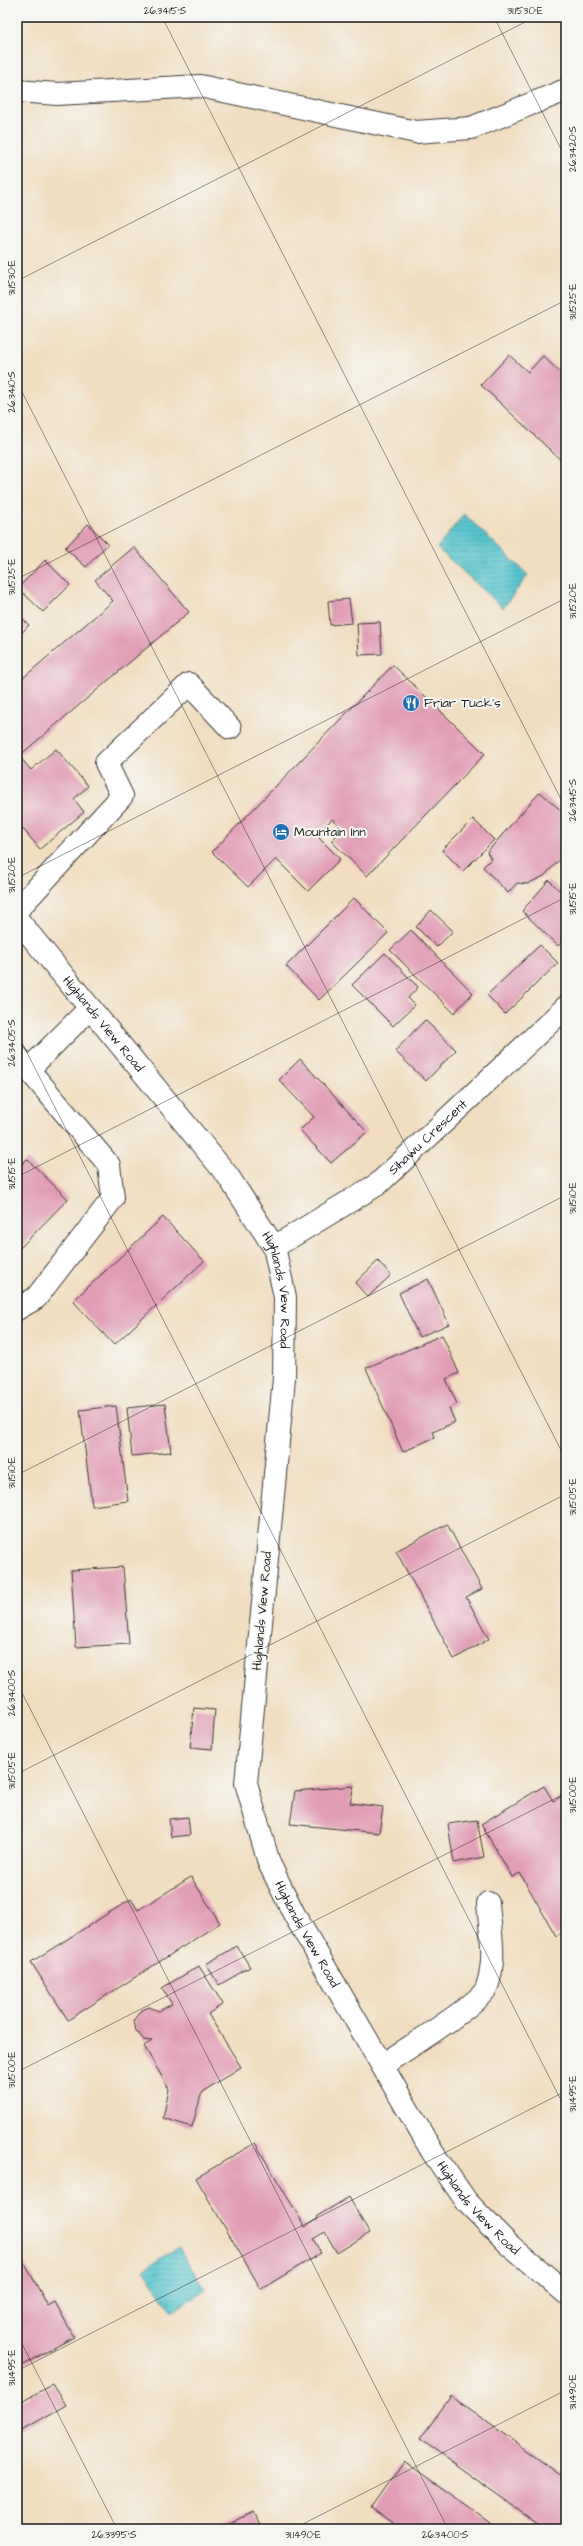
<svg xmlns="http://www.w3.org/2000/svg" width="583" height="2546" font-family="'Architects Daughter',sans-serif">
	<defs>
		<pattern id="water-rules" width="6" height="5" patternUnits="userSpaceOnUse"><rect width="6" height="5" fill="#57c4ce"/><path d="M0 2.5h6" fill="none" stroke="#4ba8b0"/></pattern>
	</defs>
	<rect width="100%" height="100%" fill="#f6f6f2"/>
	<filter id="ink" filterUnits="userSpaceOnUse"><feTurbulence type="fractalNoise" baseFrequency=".025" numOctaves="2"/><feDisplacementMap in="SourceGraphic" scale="8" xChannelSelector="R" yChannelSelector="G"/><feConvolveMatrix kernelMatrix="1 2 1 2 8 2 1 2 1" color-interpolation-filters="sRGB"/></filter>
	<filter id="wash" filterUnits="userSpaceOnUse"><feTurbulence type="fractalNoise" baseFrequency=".012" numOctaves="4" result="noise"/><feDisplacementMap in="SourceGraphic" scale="16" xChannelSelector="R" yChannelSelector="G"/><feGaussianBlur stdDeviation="0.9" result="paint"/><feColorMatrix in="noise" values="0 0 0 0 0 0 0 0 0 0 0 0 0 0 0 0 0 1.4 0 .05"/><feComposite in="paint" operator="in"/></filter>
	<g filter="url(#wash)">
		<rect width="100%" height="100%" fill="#f1dec1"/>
		<path fill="url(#water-rules)" stroke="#3a7075" d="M464,514L528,575L503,608L437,548Z
			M178,2247L206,2290L172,2312L144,2269Z"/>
		<g id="blocks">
			<path fill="#e09eb5" d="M509,355L528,372L543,356L566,378V465L481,385Z
				M88,524L108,544L86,567L65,548Z
				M134,547L189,612L19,756L31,770L56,749L88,786L74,799L84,812L40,849L17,822V683L113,601L95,580Z
				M45,560L70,585L43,612L18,588Z
				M349,599L352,623L330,625L328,601Z
				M17,613L29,625L17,638Z
				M380,622L382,654L359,655L357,623Z
				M393,665L485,754L367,876L331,841L343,829L332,819L316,835L340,859L308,891L276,859L248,887L212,852Z
				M540,792L566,815V853L544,876L527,884L517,883L508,893L483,867L491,859L487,852Z
				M473,819L494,840L463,871L442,850Z
				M549,880L566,897V937L558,946L522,911Z
				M354,898L388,933L319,1000L286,966Z
				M431,910L453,931L437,947L416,927Z
				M411,930L473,993L454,1013L390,950Z
				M540,945L558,963L505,1014L487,995Z
				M385,953L418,987L408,998L415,1005L393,1026L352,985Z
				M425,1020L456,1050L426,1081L395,1051Z
				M300,1059L367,1132L331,1163L300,1130L314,1117L279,1080Z
				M27,1159L68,1199L17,1251V1169Z
				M163,1217L204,1261L114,1345L73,1301Z
				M378,1261L391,1275L368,1297L355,1283Z
				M428,1279L449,1324L419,1337L399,1293Z
				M442,1335L459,1373L446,1379L457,1404L449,1408L455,1422L433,1432L435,1437L403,1452L366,1368Z
				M165,1404L171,1452L132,1456L127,1408Z
				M116,1406L128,1501L92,1506L80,1410Z
				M447,1524L482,1589L466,1597L489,1639L454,1659L396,1551Z
				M123,1567L129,1644L76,1647L71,1570Z
				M194,1708L215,1710L212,1749L190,1747Z
				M354,1786L350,1803L383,1807L379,1833L290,1824L295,1791Z
				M544,1786L553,1801L566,1794V1931L556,1936L520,1873L512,1877L481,1824Z
				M188,1817L190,1835L171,1837L169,1819Z
				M477,1820L484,1857L454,1863L448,1824Z
				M191,1877L220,1923L68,2020L31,1962L131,1899L138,1910Z
				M237,1946L250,1967L219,1985L206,1964Z
				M199,1966L223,2004L208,2014L241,2067L202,2092L192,2127L163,2118L169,2089L144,2046L152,2041L144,2040L136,2031L134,2020L140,2011L149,2007L159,2011L172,2004L162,1988Z
				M255,2143L305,2227L317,2219L316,2217L349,2197L369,2233L337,2253L325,2232L313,2239L321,2253L261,2289L196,2178Z
				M25,2264L48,2306L55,2302L74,2337L17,2368V2268Z
				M53,2384L66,2405L17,2433V2404Z
				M451,2396L566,2479V2529H545L420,2439Z
				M404,2461L500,2529H401L371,2508Z
				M253,2512L261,2529H218Z"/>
		</g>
	</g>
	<g filter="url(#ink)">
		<use href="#blocks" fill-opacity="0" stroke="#3c3935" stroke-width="1"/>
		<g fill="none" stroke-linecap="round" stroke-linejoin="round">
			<g stroke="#3c3935" stroke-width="24">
				<g id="minor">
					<path d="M17,91L57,94L200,86L416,132L471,128L566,90"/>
					<path d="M17,910L122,796L106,763L189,684L230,728"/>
					<path id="s1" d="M17,919L228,1176L274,1247L285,1297L284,1378L246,1783L269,1863L294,1914L433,2153L467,2202L508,2244L566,2293"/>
					<path d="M17,1056L109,1165L113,1198L36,1298L17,1309"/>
					<path d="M29,1069L90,1008"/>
					<path id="s2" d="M274,1247L378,1184L566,1007"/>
					<path d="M382,2065C399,2054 482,2002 487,1987C497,1955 490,1934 488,1903"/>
				</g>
			</g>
			<use href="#minor" stroke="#fff" stroke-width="22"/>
		</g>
	</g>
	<path fill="none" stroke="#1c1c1c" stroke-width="1" stroke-opacity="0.45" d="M162,17L566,809M494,17L566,159M17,281L535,17M17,382L566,1460M17,579L566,300M17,878L566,598M17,1033L566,2110M17,1177L566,897M17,1475L566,1195M17,1683L448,2529M17,1774L566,1494M17,2072L566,1793M17,2334L117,2529M17,2371L566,2091M293,2529L566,2390"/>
	<defs>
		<g id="restaurant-disc" transform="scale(0.9)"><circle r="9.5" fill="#1f6fb2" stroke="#f6f6f2"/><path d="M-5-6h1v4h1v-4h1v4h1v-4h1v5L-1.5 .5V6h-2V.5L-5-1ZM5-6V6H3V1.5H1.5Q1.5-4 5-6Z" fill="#fff"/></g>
		<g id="hotel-disc" transform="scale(0.9)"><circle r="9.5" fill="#1f6fb2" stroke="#f6f6f2"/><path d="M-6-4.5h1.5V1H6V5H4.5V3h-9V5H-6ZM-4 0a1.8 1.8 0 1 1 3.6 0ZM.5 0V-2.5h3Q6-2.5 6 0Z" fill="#fff"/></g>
	</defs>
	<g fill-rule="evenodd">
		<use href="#restaurant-disc" x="411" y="703"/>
		<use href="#hotel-disc" x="281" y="832"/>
	</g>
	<g text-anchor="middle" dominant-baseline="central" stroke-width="4" stroke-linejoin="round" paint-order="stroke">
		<g font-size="13" fill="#1c1c1c" stroke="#f6f6f2" text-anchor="start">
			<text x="424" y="703">Friar Tuck's</text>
			<text x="294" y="832">Mountain Inn</text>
		</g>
		<g font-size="13" fill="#1c1c1c" stroke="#f6f6f2">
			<text stroke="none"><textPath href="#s1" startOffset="136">Highlands View Road</textPath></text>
			<text stroke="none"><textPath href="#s2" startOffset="190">Sihawu Crescent</textPath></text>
			<text stroke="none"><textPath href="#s1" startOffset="460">Highlands View Road</textPath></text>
			<text transform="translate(262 1611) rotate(-85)">Highlands View Road</text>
			<text stroke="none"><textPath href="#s1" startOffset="1120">Highlands View Road</textPath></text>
			<text stroke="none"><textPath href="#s1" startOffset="1444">Highlands View Road</textPath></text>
		</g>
	</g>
	<rect width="583" height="2546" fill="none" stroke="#f6f6f2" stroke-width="44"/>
	<rect x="22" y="22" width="539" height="2502" fill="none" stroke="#1c1c1c" stroke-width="1.5"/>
	<g font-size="10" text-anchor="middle" fill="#1c1c1c">
		<text x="165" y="14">26.3415°S</text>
		<text x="525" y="14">31.1530°E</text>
		<text transform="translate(572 149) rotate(-90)" y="4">26.3420°S</text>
		<text transform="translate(11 278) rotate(-90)" y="4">31.1530°E</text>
		<text transform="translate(572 302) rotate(-90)" y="4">31.1525°E</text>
		<text transform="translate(11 392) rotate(-90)" y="4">26.3410°S</text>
		<text transform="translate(11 577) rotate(-90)" y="4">31.1525°E</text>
		<text transform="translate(572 601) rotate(-90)" y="4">31.1520°E</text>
		<text transform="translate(572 800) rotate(-90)" y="4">26.3415°S</text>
		<text transform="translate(11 875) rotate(-90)" y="4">31.1520°E</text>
		<text transform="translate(572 899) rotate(-90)" y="4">31.1515°E</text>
		<text transform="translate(11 1043) rotate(-90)" y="4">26.3405°S</text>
		<text transform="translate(11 1174) rotate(-90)" y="4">31.1515°E</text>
		<text transform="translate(572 1198) rotate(-90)" y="4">31.1510°E</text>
		<text transform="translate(11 1473) rotate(-90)" y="4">31.1510°E</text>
		<text transform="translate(572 1497) rotate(-90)" y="4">31.1505°E</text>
		<text transform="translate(11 1693) rotate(-90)" y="4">26.3400°S</text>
		<text transform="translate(11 1771) rotate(-90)" y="4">31.1505°E</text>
		<text transform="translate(572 1795) rotate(-90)" y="4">31.1500°E</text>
		<text transform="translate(11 2070) rotate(-90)" y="4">31.1500°E</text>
		<text transform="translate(572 2094) rotate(-90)" y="4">31.1495°E</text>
		<text transform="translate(11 2368) rotate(-90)" y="4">31.1495°E</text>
		<text transform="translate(572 2392) rotate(-90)" y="4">31.1490°E</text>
		<text x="114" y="2538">26.3395°S</text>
		<text x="303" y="2538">31.1490°E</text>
		<text x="445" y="2538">26.3400°S</text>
	</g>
</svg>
